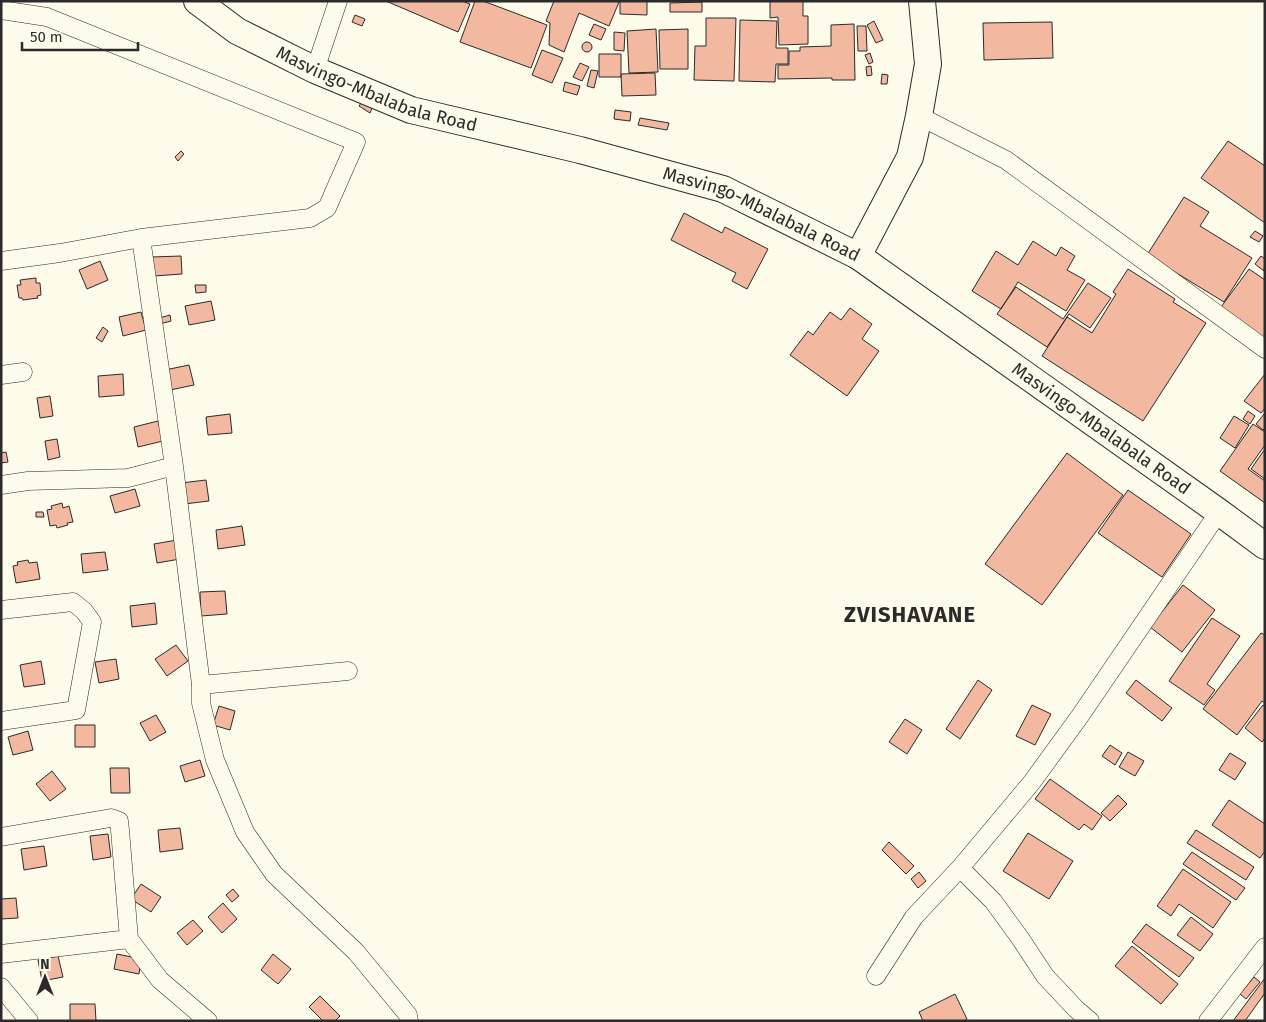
<svg xmlns="http://www.w3.org/2000/svg" width="1266" height="1022" font-family="'Fira Sans',sans-serif">
	<rect width="100%" height="100%" fill="#fdfbea"/>
	<path fill="#f2b8a0" stroke="#2b2b2b" d="M386,1H462L470,4L458,32Z
		M475,1H483L547,25L531,68L460,42Z
		M554,1H616L619,2L609,26L579,13L564,52L549,45L550,23L546,21Z
		M620,1H647V15L620,14Z
		M770,1H803V16H808V44L779,45L778,17L770,18Z
		M702,2V12H670V3Z
		M355,15L365,19L362,26L352,22Z
		M706,18H736L734,81L694,80L695,46H706Z
		M740,20L777,21L776,48H788V64H776L775,82L739,81Z
		M874,21L883,40L876,43L867,25Z
		M1052,22L1053,58L984,60L983,23Z
		M594,24L606,29L601,40L589,35Z
		M854,24L855,80H832V78L778,79V65H789V51H800V47L831,46V25Z
		M857,26H866L867,51H858Z
		M656,29L658,72L629,73L627,31Z
		M688,29V69H660L659,30Z
		M614,32L625,33L624,51L614,50Z
		M582 47a5 5 0 1 1 10 0a5 5 0 1 1-10 0Z
		M542,50L563,58L552,83L532,75Z
		M870,53L873,62L869,64L865,55Z
		M599,54H621V77H599Z
		M580,63L589,67L582,81L573,77Z
		M871,66L872,75L867,76L866,67Z
		M591,70L598,71L594,88L587,86Z
		M655,73L656,95L622,96L621,74Z
		M882,74L888,75L887,84H881Z
		M565,82L580,86L577,95L563,91Z
		M363,100L373,106L370,113L359,106Z
		M615,110L631,112L630,121L614,119Z
		M640,118L669,123L667,130L638,125Z
		M1228,141L1265,166V223L1201,178Z
		M181,151L184,154L178,161L175,157Z
		M1184,197L1209,212L1200,226L1252,258L1224,302L1147,255Z
		M684,213L722,233L725,227L768,249L747,289L732,281L736,273L671,240Z
		M1255,231L1263,236L1259,242L1250,237Z
		M1033,241L1056,256L1061,247L1075,256L1067,270L1085,280L1066,311L1018,282L1001,309L972,291L996,251L1018,265Z
		M181,256L182,274L154,276L152,257Z
		M1261,256L1265,259L1264,271L1255,264Z
		M100,261L108,280L87,289L79,270Z
		M1128,269L1175,299L1173,302L1206,323L1143,421L1042,356L1067,317L1092,333L1116,294L1113,292Z
		M1249,269L1265,280V339L1221,307Z
		M36,278V283H40L41,295L37,296L38,298L23,300L22,298H19L17,285H21L20,280Z
		M1088,283L1111,298L1090,328L1069,314L1047,347L997,314L1016,287L1063,319Z
		M195,285H206V292L196,293Z
		M211,301L215,320L189,325L185,306Z
		M850,308L872,324L862,339L879,351L847,396L790,355L808,331L813,335L830,312L841,320Z
		M141,312L146,330L123,336L119,317Z
		M170,315L171,321L160,324L159,318Z
		M103,327L108,331L102,342L96,338Z
		M189,365L194,385L170,390L165,370Z
		M123,374L124,395L99,397L98,376Z
		M1265,374V408L1261,413L1244,401Z
		M50,396L53,416L40,418L37,398Z
		M1248,411L1255,416L1250,424L1243,419Z
		M1265,413V428L1263,430L1256,424Z
		M230,414L232,433L208,435L206,417Z
		M1234,416L1249,425L1235,448L1220,438Z
		M158,421L163,441L138,447L134,427Z
		M1253,424L1265,432V445L1248,469L1265,481V503L1220,471Z
		M57,439L60,457L48,460L45,441Z
		M1265,449V479L1251,469Z
		M6,452L8,462L1,463V453Z
		M1067,453L1123,495L1042,605L985,564Z
		M206,480L209,501L184,504L181,483Z
		M135,489L140,506L115,513L110,496Z
		M1128,490L1191,534L1162,577L1098,533Z
		M62,503L63,508L69,506L73,522L67,523L68,525L57,528L56,525L50,526L47,510L52,509L51,506Z
		M36,512H43L44,517H36Z
		M242,526L245,545L218,549L216,530Z
		M177,540L180,559L157,563L154,544Z
		M105,552L108,570L83,573L81,554Z
		M28,560L29,563L37,562L40,579L16,583L13,566L18,565L17,562Z
		M1183,585L1215,610L1182,652L1150,627Z
		M225,591L227,614L201,616L200,592Z
		M155,603L157,624L132,627L130,606Z
		M1212,618L1240,636L1207,684L1215,690L1204,705L1169,681Z
		M1261,633L1265,635V703L1262,701L1237,735L1203,709Z
		M176,645L188,661L167,676L155,659Z
		M116,659L119,679L99,683L95,662Z
		M41,661L45,684L24,687L20,665Z
		M978,680L992,690L960,739L946,729Z
		M1136,680L1172,708L1162,721L1126,693Z
		M1032,705L1051,714L1035,745L1016,736Z
		M1263,705L1265,706V738L1262,742L1245,728Z
		M219,706L235,711L230,730L213,725Z
		M156,715L166,732L150,741L140,723Z
		M905,719L922,730L907,754L889,742Z
		M75,725H95V747H75Z
		M28,731L33,750L13,755L8,737Z
		M1110,745L1122,753L1115,765L1102,756Z
		M1128,752L1144,761L1135,776L1119,767Z
		M1230,753L1246,763L1235,780L1219,770Z
		M200,760L205,776L185,782L180,766Z
		M110,768H129L130,793H111Z
		M52,771L66,789L50,801L36,784Z
		M1050,779L1102,816L1092,830L1084,824L1079,830L1035,799Z
		M1118,795L1127,804L1110,821L1101,813Z
		M1229,800L1265,824V851L1260,858L1212,825Z
		M180,828L183,849L160,852L158,830Z
		M1196,830L1254,867L1246,880L1187,843Z
		M1028,833L1073,861L1049,899L1003,871Z
		M108,834L111,857L93,860L90,836Z
		M889,842L914,866L906,874L882,850Z
		M44,846L47,866L24,870L21,849Z
		M1192,852L1245,888L1236,900L1183,864Z
		M1183,869L1231,902L1213,928L1179,904L1171,916L1157,906Z
		M919,872L926,881L918,888L911,879Z
		M141,884L161,897L151,912L131,899Z
		M233,889L239,896L232,902L226,895Z
		M16,898L18,918L1,919V899Z
		M223,903L237,919L222,933L208,917Z
		M1191,917L1213,934L1200,951L1177,935Z
		M193,920L203,931L187,945L177,933Z
		M1146,924L1194,958L1179,977L1132,942Z
		M1132,946L1178,984L1161,1004L1115,966Z
		M117,954L141,959L139,974L114,969Z
		M273,954L291,969L278,984L261,970Z
		M58,956L63,977L42,981L38,960Z
		M1254,977L1260,982L1246,999L1240,994Z
		M1265,978V993L1245,1021H1233Z
		M955,994L967,1019L964,1021H923L919,1012Z
		M320,996L340,1016L335,1021H323L309,1007Z
		M70,1004H95L96,1021H70Z"/>
	<g fill="none" stroke-linecap="round" stroke-linejoin="round">
		<g stroke="#2b2b2b" stroke-width="19">
			<path id="minor" d="M1,10L47,17L356,142L327,208L310,218L141,238L60,253L1,261
				M315,70L338,1
				M919,116L1006,160L1265,349
				M141,238L174,466L201,685V703L215,760L245,832L274,874L356,952L408,1015L409,1021
				M1,375L23,372
				M1,485L28,481L128,478L174,466
				M1,610L73,602L84,611L92,622L76,710L1,721
				M201,685L348,671
				M1,837L111,818L119,821L120,830L129,939L1,954
				M960,868L993,901L1020,938L1045,976L1076,1009L1090,1021
				M129,939L160,980L208,1021
				M876,976L914,917L960,868L1032,782L1080,716L1219,512
				M1,987L29,1021
				M1208,1021L1265,947"/>
		</g>
		<g stroke="#2b2b2b" stroke-width="28">
			<g id="highway">
				<path id="s1" d="M197,1L237,31L315,70L411,110L580,150L723,189L858,256L1219,512L1265,546"/>
				<path d="M858,256L910,157L919,116L928,64L922,1"/>
			</g>
		</g>
		<use href="#minor" stroke="#fdfbea" stroke-width="18"/>
		<use href="#highway" stroke="#fdfbea" stroke-width="26"/>
	</g>
	<g text-anchor="middle" dominant-baseline="central" stroke-width="4" stroke-linejoin="round" paint-order="stroke">
		<g font-size="18" fill="#2b2b2b" stroke="#fdfbea">
			<text stroke="none"><textPath href="#s1" startOffset="202">Masvingo-Mbalabala Road</textPath></text>
			<text stroke="none"><textPath href="#s1" startOffset="608">Masvingo-Mbalabala Road</textPath></text>
			<text stroke="none"><textPath href="#s1" startOffset="1012">Masvingo-Mbalabala Road</textPath></text>
		</g>
		<g font-size="22" font-weight="bold" letter-spacing="1" fill="#2b2b2b" stroke="#fdfbea">
			<text x="910" y="614">ZVISHAVANE</text>
		</g>
	</g>
	<rect width="1266" height="1022" fill="none" stroke="#2b2b2b" stroke-width="5"/>
	<g transform="translate(45 977)" stroke="#fdfbea" stroke-width="4" paint-order="stroke">
	<path d="M0-4L9 19L0 12L-9 19Z" fill="#2b2b2b"/>
	<text y="-8" font-size="14" font-weight="bold" text-anchor="middle" fill="#2b2b2b">N</text>
	</g>
	<path d="M22 42v8h116v-8" fill="none" stroke="#2b2b2b" stroke-width="2.5"/>
	<text x="30" y="42" font-size="15" fill="#2b2b2b" stroke="#fdfbea" stroke-width="4" paint-order="stroke">50 m</text>
</svg>
